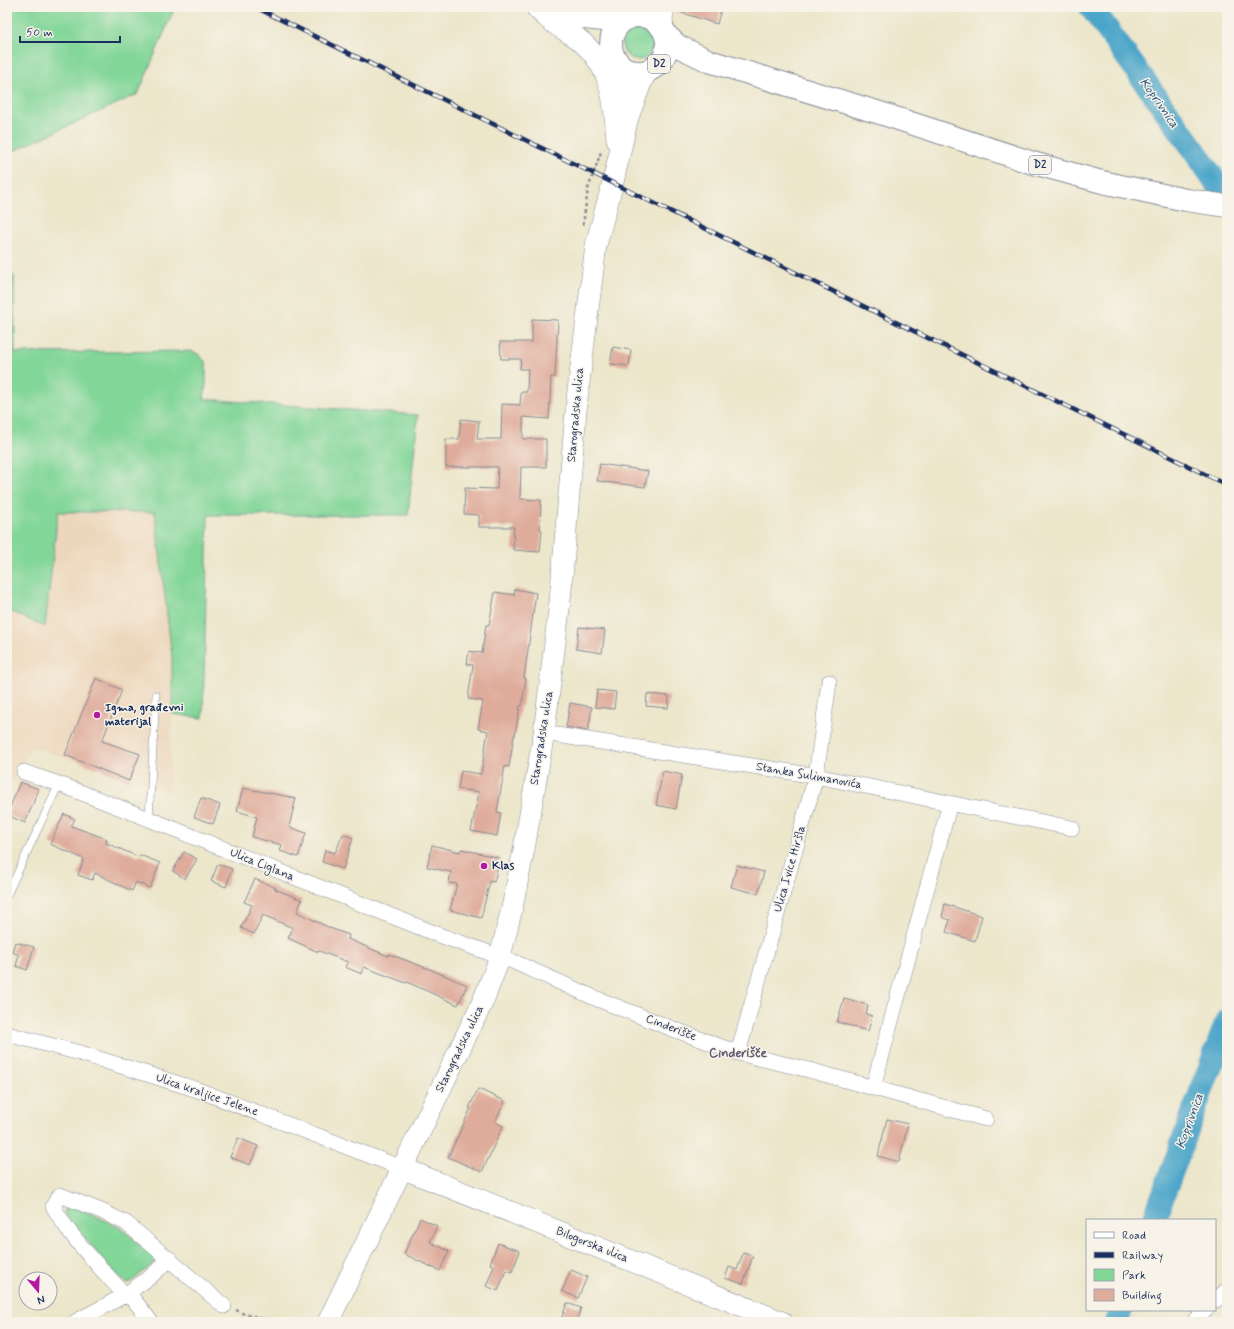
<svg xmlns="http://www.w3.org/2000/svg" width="1234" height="1329" font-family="Mynerve,sans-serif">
	<rect width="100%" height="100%" fill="#f7f3e8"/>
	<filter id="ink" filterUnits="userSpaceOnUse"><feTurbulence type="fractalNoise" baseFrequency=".025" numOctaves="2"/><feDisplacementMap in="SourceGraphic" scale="8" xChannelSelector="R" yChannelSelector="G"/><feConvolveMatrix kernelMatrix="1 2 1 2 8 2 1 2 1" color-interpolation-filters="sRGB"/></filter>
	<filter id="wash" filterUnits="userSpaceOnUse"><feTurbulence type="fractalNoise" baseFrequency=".012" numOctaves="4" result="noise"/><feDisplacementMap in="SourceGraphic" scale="16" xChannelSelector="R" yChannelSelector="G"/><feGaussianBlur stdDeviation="0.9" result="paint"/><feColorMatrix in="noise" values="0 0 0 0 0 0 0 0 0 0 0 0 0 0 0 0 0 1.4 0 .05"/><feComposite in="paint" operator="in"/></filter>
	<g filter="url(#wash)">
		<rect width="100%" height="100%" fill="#ece6cb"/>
		<path fill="#edd7bb" d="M155,511L172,657V714L169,792L32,747L7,789V610L45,626L58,512Z"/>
		<path fill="#81d698" stroke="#4e827b" d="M7,7H175L138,94L7,154Z
			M622 44a16 16 0 1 1 32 0a16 16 0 1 1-32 0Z
			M7,272L14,276L15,353L191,351L198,354L206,362V384L204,399L418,415L408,515H208L203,718L172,714V657L155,512H58L45,627L7,610Z
			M66,1205L92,1214L120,1228L155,1256L154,1263L131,1282L126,1283L110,1268L64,1214Z"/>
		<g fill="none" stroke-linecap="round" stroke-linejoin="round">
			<path stroke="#4ba5c9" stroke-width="24" d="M1091,7L1195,151L1227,199
				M1154,1220L1227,1021
				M1116,1322L1121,1310"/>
		</g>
		<g id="blocks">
			<path fill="#dfac9b" d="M676,7H713L721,9L717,24L676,11Z
				M532,319L558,320L555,377H551L549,419L523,417V439H546V467H521L520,499L541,500L540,529L542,530L540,552L513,550L514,527H479V515L464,514L465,488L497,489L498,467H446V439H459L461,419L479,421L477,439H501L502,404L520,405L521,392H527L528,369H520L521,359H501L500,342H532Z
				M613,347L631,350L629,366L610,364Z
				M600,464L648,471L645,487L597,481Z
				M515,589L536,593L524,678H526L522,706H520L515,735H514L509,767L505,766L497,812L501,813L497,836L471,831L479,792L458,789L461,771L481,774L488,731L478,729L483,701L468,699L473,665L467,664L469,651L482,653L486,625H489L495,592L514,595Z
				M579,627L605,630L602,653L576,649Z
				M96,678L122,690L102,741L140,754L129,781L65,755Z
				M597,690L616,692L614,709L595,707Z
				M647,694L669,696L668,708L646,706Z
				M570,703L592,707L588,731L566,727Z
				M663,771L682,775L676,809L656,805Z
				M20,782L39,789L25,823L7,815Z
				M243,788L296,798L289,827L306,833L298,857L280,851L282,845L252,837L257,817L237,811Z
				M201,798L220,805L213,824L194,817Z
				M64,814L75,819L71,826L107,839L106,843L139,857L140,855L160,863L150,888L136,882L132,891L95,873L92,880L78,875L84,859L50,844Z
				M343,834L353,838L343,869L322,862L325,850L335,853Z
				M432,845L460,852L461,849L500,858L494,882L490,881L481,918L450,910L457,884L449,883L451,872L427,867Z
				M184,852L197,859L185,879L173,871Z
				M218,864L232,869L226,887L211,881Z
				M737,865L764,872L758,894L731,887Z
				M255,879L276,888L275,889L302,900L297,912L330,928L349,935L348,939L388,956L389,954L432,970L467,985L458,1005L407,982L406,983L364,967L362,974L345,967L348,962L319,951L318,952L288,938L293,928L263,915L254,934L241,928L252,905L244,902Z
				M945,904L982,916L975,941L946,932L950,920L942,917Z
				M15,942L34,947L27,970L16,966L19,955L12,952Z
				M844,999L868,1005L866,1014L872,1016L868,1031L837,1022Z
				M478,1089L505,1101L495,1122L503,1126L482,1172L448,1157L471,1108H469Z
				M887,1119L908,1124L899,1162L878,1156Z
				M238,1138L258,1146L250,1165L230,1157Z
				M420,1218L437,1226L430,1242L449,1251L440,1271L404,1254Z
				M498,1243L520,1251L512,1272L506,1270L498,1291L486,1286L494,1266L490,1264Z
				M743,1253L753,1256L743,1284L725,1278L729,1267L737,1270Z
				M571,1270L587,1277L578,1298L562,1291Z
				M567,1303L581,1308L576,1322H567L561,1320Z"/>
		</g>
	</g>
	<g filter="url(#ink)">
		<use href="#blocks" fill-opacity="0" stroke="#848a94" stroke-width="1"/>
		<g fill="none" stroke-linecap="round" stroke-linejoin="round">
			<g stroke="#848a94" stroke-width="8">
				<path id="service" d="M149,819L156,695
					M7,895L59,784"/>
			</g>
			<g stroke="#848a94" stroke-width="16">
				<path id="minor" d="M544,733L816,776L1072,828
					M24,772L59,784L149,819L439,935L512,961L595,998L673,1029L738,1053L809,1070L986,1119
					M7,1034L80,1053L198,1090L402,1168
					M738,1053L816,776L829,682
					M873,1088L950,803
					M1215,1301L1227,1290
					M75,1322L125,1295L150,1277L170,1259
					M151,1322L134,1300L125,1295C100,1267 71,1239 53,1206L60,1195L101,1211L126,1223L224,1306
					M1194,1322L1206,1310"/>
			</g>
			<g stroke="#848a94" stroke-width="22">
				<path id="secondary" d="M536,7C548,21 562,28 577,38C612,65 614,99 617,140
					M640,16L651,7
					M663,29L662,19L664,7
					M622,67L627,84L628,109
					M402,1168L782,1322
					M328,1322L483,1001L500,957L512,908L524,849L544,733L560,601L577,399L596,245L613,182L628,117L643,78L648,71"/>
			</g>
			<g stroke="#848a94" stroke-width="24">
				<path id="primary" d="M544,7C570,16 599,23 626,19
					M611 44a28 28 0 1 1 56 0a28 28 0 1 1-56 0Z
					M665,34L678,46L709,61L880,113L1033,163L1102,182L1186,200L1227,206"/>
			</g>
			<path stroke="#848a94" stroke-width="2.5" stroke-dasharray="3 3" stroke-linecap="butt" d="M583,225L588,189L601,152
				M236,1310L244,1314L278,1322"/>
			<use href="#service" stroke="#fff" stroke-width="7"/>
			<use href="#minor" stroke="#fff" stroke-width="15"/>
			<use href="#secondary" stroke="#fff" stroke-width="21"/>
			<use href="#primary" stroke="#fff" stroke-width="22"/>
			<g stroke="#1b2f5e" stroke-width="4.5">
				<path id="rail" d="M255,7L1227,485"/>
			</g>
			<use href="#rail" stroke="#f7f3e8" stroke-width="3" stroke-dasharray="9" stroke-linecap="butt"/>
		</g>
	</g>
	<g fill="#b5179e" stroke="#f7f3e8" stroke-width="1.5">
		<circle cx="97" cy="715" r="4"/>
		<circle cx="484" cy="866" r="4"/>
	</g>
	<g text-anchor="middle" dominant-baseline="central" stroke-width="3" stroke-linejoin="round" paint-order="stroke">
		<g fill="#f7f3e8" stroke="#5d6a87" stroke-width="1">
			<rect x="648" y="55" width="22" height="18" rx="3"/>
			<rect x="1029" y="156" width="22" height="18" rx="3"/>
		</g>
		<g font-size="11" font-weight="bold" fill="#1b2f5e">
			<text x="659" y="64">D2</text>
			<text x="1040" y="165">D2</text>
		</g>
		<g font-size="12" fill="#1b2f5e" stroke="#f7f3e8">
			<text transform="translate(576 415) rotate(-85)">Starogradska ulica</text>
			<text transform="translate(542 738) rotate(-81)">Starogradska ulica</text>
			<text transform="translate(809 776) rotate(10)">Stanka Sulimanovića</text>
			<text transform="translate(262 865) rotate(22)">Ulica Ciglana</text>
			<text transform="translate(790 869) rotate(-74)">Ulica Ivice Hiršla</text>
			<text transform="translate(671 1028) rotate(21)">Cinderišče</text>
			<text transform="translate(460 1049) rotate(-64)">Starogradska ulica</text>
			<text transform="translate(207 1095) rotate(19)">Ulica kraljice Jelene</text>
			<text transform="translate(592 1245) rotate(22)">Bilogorska ulica</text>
		</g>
		<g font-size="12" font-weight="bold" fill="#1b2f5e" stroke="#f7f3e8" text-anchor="start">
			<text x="105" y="708">Igma, građevni<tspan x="105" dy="14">materijal</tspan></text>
			<text x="492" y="866">Klas</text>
		</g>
		<g font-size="13" font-style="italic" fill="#2c5883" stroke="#f7f3e8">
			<text transform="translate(1159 103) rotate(55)">Koprivnica</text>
			<text transform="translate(1190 1121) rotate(-70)">Koprivnica</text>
		</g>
		<g font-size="13" font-weight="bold" fill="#605b73" stroke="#f7f3e8">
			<text x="738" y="1053">Cinderišče</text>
		</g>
	</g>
	<rect width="1234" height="1329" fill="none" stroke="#f7f3e8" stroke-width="24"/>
	<rect x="1086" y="1219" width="130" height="92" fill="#f7f3e8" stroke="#9fa5b1"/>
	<rect x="1094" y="1232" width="20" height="6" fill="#ffffff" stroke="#9fa5b1"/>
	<text x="1122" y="1239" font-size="12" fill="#1b2f5e">Road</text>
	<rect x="1094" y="1252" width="20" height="6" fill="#1b2f5e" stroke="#9fa5b1"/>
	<text x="1122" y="1259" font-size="12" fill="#1b2f5e">Railway</text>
	<rect x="1094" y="1269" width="20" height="12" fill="#81d698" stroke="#9fa5b1"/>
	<text x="1122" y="1279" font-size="12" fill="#1b2f5e">Park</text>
	<rect x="1094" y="1289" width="20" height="12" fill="#dfac9b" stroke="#9fa5b1"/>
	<text x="1122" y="1299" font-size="12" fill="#1b2f5e">Building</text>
	<g transform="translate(38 1291) rotate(161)"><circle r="19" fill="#f7f3e8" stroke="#9fa5b1"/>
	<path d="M0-3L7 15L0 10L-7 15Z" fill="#b5179e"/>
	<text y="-6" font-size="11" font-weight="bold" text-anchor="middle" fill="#1b2f5e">N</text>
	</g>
	<path d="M20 36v6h100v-6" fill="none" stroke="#1b2f5e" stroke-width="2"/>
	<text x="26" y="36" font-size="12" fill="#1b2f5e" stroke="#f7f3e8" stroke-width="3" paint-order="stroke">50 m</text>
</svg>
